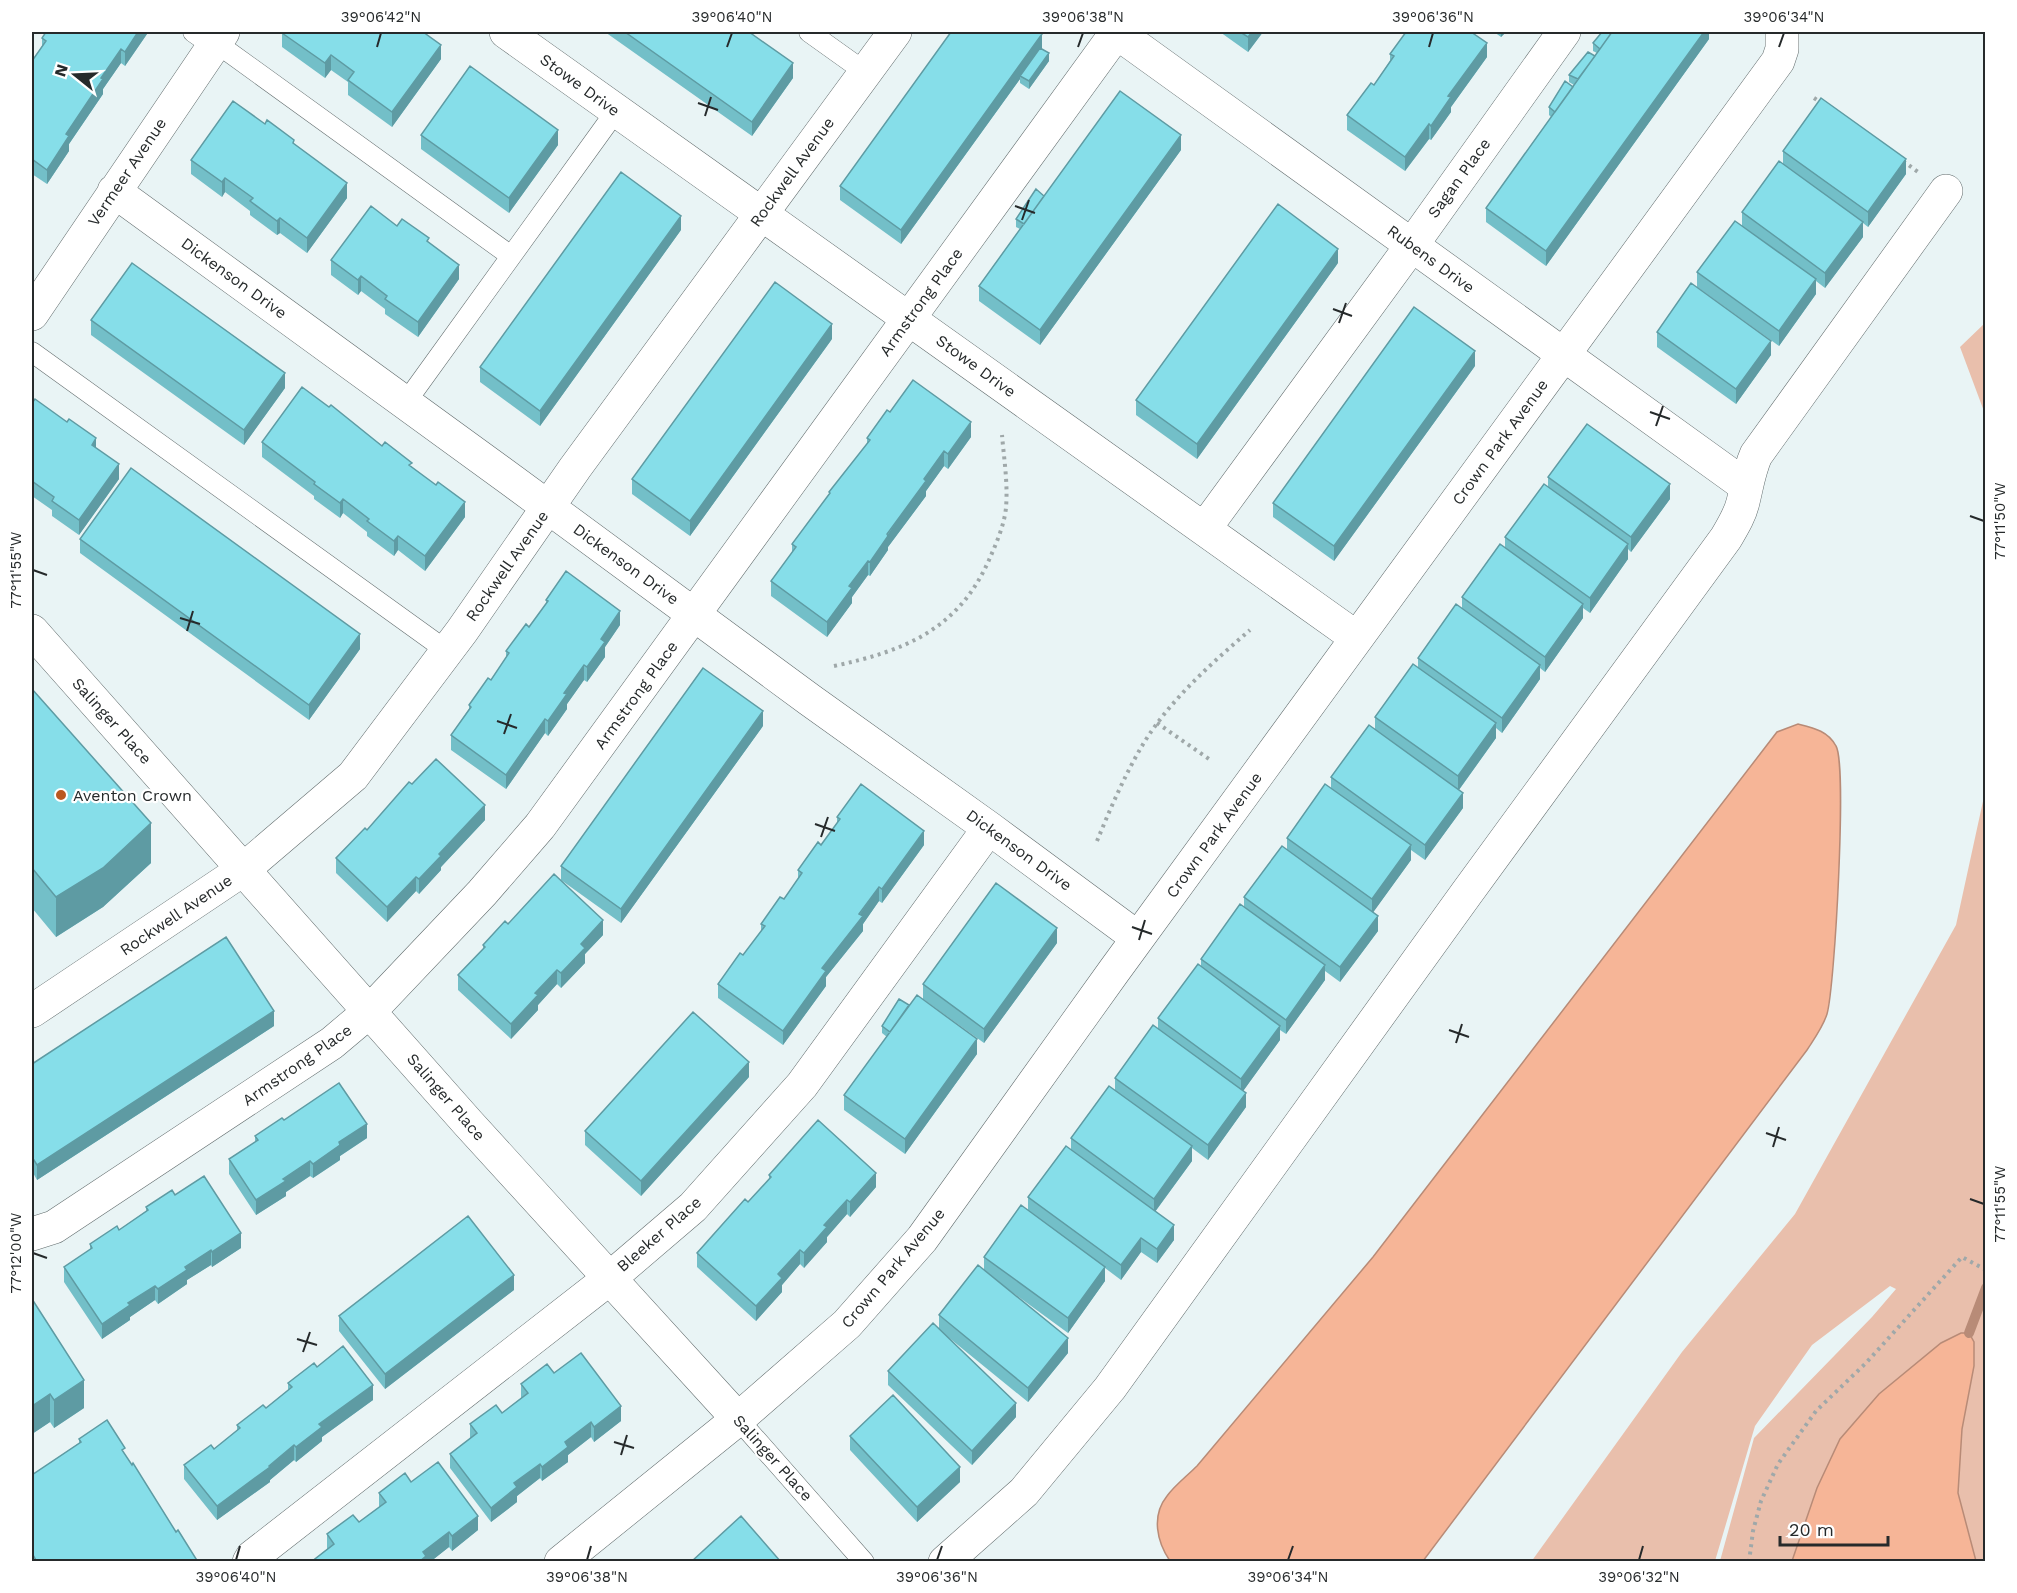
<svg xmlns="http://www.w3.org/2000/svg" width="2017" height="1593" font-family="'Work Sans',sans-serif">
	<rect width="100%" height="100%" fill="#e9f4f5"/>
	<path fill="#e9bfac" d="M1985,323V414L1960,347Z
		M1985,792V1561H1720L1754,1438L1872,1317L1896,1289L1890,1286L1812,1345L1755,1426L1715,1561L1531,1562L1682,1352L1795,1214L1956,925Z"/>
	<path fill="#f6b597" stroke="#b88b77" stroke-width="1.5" d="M1798,724C1814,728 1828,731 1836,746C1847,765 1835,986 1827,1014C1823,1027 1814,1039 1807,1050L1423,1561H1170C1157,1542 1151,1516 1167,1496C1175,1485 1187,1476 1197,1466L1373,1257L1777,732Z
		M1961,1333H1969L1974,1342V1366L1962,1429L1958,1493L1976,1561H1792L1817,1488L1840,1439L1879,1394L1941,1343Z"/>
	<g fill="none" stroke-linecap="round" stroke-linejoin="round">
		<path stroke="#b88b77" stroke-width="10" d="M1969,1333L1986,1288"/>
		<g stroke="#626c6d" stroke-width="21">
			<path id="lane" d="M193,32L213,46
				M809,32L865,72
				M215,42L511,256
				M32,352L447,651
				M406,402L616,111
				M738,1419L864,1562"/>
		</g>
		<g stroke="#626c6d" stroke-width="34">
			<path id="street" d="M506,32L1357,638
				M1116,32L1746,486
				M114,191L514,482L810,700L989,828L1138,938
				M32,314L223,32
				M1205,528L1412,245L1564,32
				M32,631L468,1123L738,1419
				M32,1011L244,869L353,776L462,631L575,468L895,32
				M32,1234L54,1227L332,1043L370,1011L482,893L540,826L1117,32
				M249,1562L252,1557L610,1278L693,1207L802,1085L989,828
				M561,1562L738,1419L847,1324L922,1239L1114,971L1778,61L1782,49V32
				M945,1562L1024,1492L1110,1388L1466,894L1726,538C1733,526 1740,515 1743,502C1747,486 1749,471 1756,455L1946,191"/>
		</g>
		<path stroke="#9fa8a9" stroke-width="4" stroke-dasharray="3 4.5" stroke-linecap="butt" d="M1814,98L1823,104
			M1903,161L1918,172
			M834,666C904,651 958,630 989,560C996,544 1004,526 1006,508C1008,483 1004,459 1002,435
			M1157,723L1209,759
			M1097,841C1111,807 1126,772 1145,741C1172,698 1212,663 1250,630
			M1749,1562L1753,1531L1761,1501L1778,1464L1816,1411L1866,1363L1962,1257L1986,1270"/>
		<use href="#lane" stroke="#fff" stroke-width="20"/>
		<use href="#street" stroke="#fff" stroke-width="33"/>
	</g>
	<path fill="#73bfc8" d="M147,32V34L125,66L121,63L103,89V94L69,144V151L47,184L32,174V61L42,46V38Z
		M605,32H749L793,78L752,136Z
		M1220,32H1263L1248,52Z
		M1494,32H1506L1501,37Z
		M1709,32V39L1546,266L1486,222V208L1551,117L1549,115V107L1574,85L1569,82V75L1595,56L1597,53L1593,51V43Z
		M282,33L441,59L392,127L348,95V82L331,70L325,78L282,47Z
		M1042,49L1049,61L1029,89L1020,83V79L901,244L840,200V186Z
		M1390,54L1487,57L1451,107V112L1431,140L1429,139L1405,171L1347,130V115L1374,85L1390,61Z
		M421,135L558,145L509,213L421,149Z
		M294,144L347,198L307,253L280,233L277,235L250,215V211L225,192L222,197L191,174V160Z
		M1181,150L1040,345L979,301V286L1020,229L1016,227V219L1044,196Z
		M1783,151L1906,174L1868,227L1863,223V237L1825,288L1816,281V294L1779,346L1697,287V272L1742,226V212L1783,164Z
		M397,226L429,243L459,279L418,337L385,314V309L361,291L358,295L331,275V260Z
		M681,230L540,426L480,382V367Z
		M1338,263L1197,459L1136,415V400Z
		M91,320L285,388L244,445L91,335Z
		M1657,332L1771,355L1736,404L1657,347Z
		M832,339L690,536L632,494V479Z
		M1475,366L1334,561L1273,517V503Z
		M32,403L96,448L119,479L79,535L52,516V510L32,496Z
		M329,407L412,467L465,517L425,571L398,550L394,556L367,536V532L343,513L340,518L314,499V496L262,457V442Z
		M890,412L971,437L948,469L944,466L926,491V496L888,547V550L870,576L868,575L852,597V603L827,637L771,596V581L792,553V544L829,495V492L867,445V438Z
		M1548,477L1670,499L1631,552L1628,549V559L1590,613L1583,608V618L1545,672L1540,668V679L1502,733L1496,728V738L1459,790L1463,808L1425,860L1411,850V860L1373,912L1378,931L1340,982L1325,971V980L1286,1034L1280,1030V1040L1243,1091L1246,1107L1208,1160L1192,1148V1161L1155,1212L1174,1240L1157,1263L1141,1252L1121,1280L1105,1268V1281L1068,1333L1005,1287L1068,1353L1028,1402L948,1337L1016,1417L972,1465L888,1385V1371L939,1329V1315L984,1270V1257L1028,1211V1197L1071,1150V1138L1115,1090V1078L1158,1029V1018L1201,966V959L1244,907V897L1287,849V838L1331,788V777L1375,729V717L1418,667V658L1462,608V597L1505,548V537L1548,487Z
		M80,539L360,649L309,720L80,553Z
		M546,600L620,625L605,647V657L587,682L584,680L567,704V709L548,736L545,733L506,789L451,750V735L469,709V705L491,680L506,658V651L529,627L546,604Z
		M32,689L151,863L103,907L56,937L32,908Z
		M763,726L621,923L561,880V866Z
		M412,784L485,820L441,867V870L419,894L416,891L387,922L336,873V858L367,830Z
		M837,817L924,845L882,903L879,901L863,924V931L826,977V986L783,1045L718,998V984L743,955L761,931V924L784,899L798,879V870L821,845L837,823Z
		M508,924L603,935L585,954V963L561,988L557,984L538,1005V1010L511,1039L458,990V975L483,949V945Z
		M1057,943L984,1043L923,999V984Z
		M274,1026L37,1180L32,1171V1064Z
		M882,1026L977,1054L905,1154L844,1110V1095L887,1037L882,1033Z
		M749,1077L641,1196L585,1145V1131Z
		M284,1120L367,1138L340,1156V1160L313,1178L310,1176L286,1192V1196L256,1215L229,1174V1159L255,1142V1136Z
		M769,1175L876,1187L850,1217L847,1214L827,1237V1242L804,1268L800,1264L782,1285V1292L756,1321L697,1267V1253L748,1202L769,1180Z
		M175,1195L241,1248L212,1267L211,1265L187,1280V1284L158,1304L155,1300L130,1317V1320L102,1339L64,1282V1267L90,1250V1244L119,1230L146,1211V1207Z
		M514,1290L385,1389L339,1331V1316Z
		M32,1299L84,1408L54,1428L50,1422L32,1434Z
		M317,1367L373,1400L322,1437V1441L296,1462L294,1460L270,1480V1482L217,1520L184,1479V1465L214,1449L237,1431V1425L266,1408L288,1390V1383Z
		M554,1373L621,1421L594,1442L591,1437L568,1455V1462L542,1481L540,1478L517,1496V1502L491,1522L450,1468V1454L470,1439V1424L502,1413L521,1398V1384Z
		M850,1436L960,1482L917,1522L850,1450Z
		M79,1439L125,1455L176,1532L198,1562H32V1475L79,1443Z
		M411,1482L478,1530L452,1551L449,1547L430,1562H311L327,1549V1534L359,1522L379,1508V1493Z"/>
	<path fill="#5e9ba3" d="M138,32H147V34L125,66V52Z
		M1252,32H1263L1248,52V37Z
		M1501,32H1506L1501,37Z
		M1704,32H1709V39L1546,266V251Z
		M1042,34V49L1020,76V79L901,244V230Z
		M1487,43V57L1451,107V112L1431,140V126L1448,96Z
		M441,45V59L392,127V112Z
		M121,49V63L103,89V94L69,144V151L47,184V170L66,134L101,78Z
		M1049,53V61L1029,89V81Z
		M331,55V70L325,78V63Z
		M793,63V78L752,136V122Z
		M1429,124V139L1405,171V157Z
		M558,130V145L509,213V198Z
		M1181,135V150L1040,345V330Z
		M1906,159V174L1868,227V212Z
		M225,178V192L222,197V182Z
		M347,183V198L307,253V238Z
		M681,216V230L540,426V411Z
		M280,218V233L277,235V221Z
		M1863,222V237L1825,288V273Z
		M1338,249V263L1197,459V444Z
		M459,265V279L418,337V322Z
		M361,276V291L358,295V280Z
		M1816,279V294L1779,346V331Z
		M832,324V339L690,536V521Z
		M1771,341V355L1736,404V389Z
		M1475,351V366L1334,561V546Z
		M285,373V388L244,445V430Z
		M971,422V437L948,469V454Z
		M96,438V453L92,445Z
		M944,451V466L926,491V496L888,547V550L870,576V562L924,479Z
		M119,464V479L79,535V520Z
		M1670,484V499L1631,552V537Z
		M343,499V513L340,518V503Z
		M465,502V517L425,571V556Z
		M398,536V550L394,556V541Z
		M1628,544V559L1590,613V598Z
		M868,561V575L852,597V603L827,637V622L849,586Z
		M1583,604V618L1545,672V657Z
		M620,611V625L605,647V657L587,682V667L601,639Z
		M360,634V649L309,720V705Z
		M584,665V680L567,704V709L548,736V721L564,693Z
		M1540,665V679L1502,733V718Z
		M763,711V726L621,923V909Z
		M545,719V733L506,789V775Z
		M1496,723V738L1458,791V776Z
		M1463,793V808L1425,860V845Z
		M485,805V820L441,867V870L419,894V879L439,854Z
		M151,823V863L103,907L56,937V897Z
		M924,831V845L882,903V889Z
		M1411,845V860L1372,914V899Z
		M416,877V891L387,922V907Z
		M879,887V901L863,924V931L826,977V986L783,1045V1031L822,968Z
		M1378,916V931L1340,982V967Z
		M603,920V935L585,954V963L561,988V973L581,944Z
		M1057,928V943L984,1043V1029Z
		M1325,965V980L1286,1034V1020Z
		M557,970V984L538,1005V1010L511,1039V1024L535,993Z
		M274,1011V1026L37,1180V1165Z
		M1280,1026V1040L1241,1094V1079Z
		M977,1039V1054L905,1154V1139Z
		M749,1062V1077L641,1196V1181Z
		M1246,1093V1107L1208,1160V1145Z
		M367,1124V1138L340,1156V1160L313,1178V1164L339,1142Z
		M1192,1146V1161L1154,1213V1199Z
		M310,1161V1176L286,1192V1196L256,1215V1200L283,1179Z
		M876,1173V1187L850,1217V1202Z
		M847,1200V1214L827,1237V1242L804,1268V1253L824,1225Z
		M1174,1225V1240L1157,1263V1249Z
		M241,1233V1248L212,1267V1252Z
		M1141,1238V1252L1121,1280V1265Z
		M211,1250V1265L187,1280V1284L158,1304V1289L185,1267Z
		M800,1250V1264L782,1285V1292L756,1321V1306L778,1274Z
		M1105,1267V1281L1068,1333V1318Z
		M514,1275V1290L385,1389V1374Z
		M155,1286V1300L130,1317V1320L102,1339V1324L128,1303Z
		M1068,1338V1353L1028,1402V1388Z
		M84,1380V1408L54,1428V1400Z
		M373,1385V1400L322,1437V1441L296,1462V1447L319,1424Z
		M50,1394V1422L32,1434V1406Z
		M1016,1403V1417L972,1465V1451Z
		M621,1406V1421L594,1442V1427Z
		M591,1422V1437L568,1455V1462L542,1481V1467L565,1442Z
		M294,1445V1460L270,1480V1482L217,1520V1506Z
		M540,1464V1478L517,1496V1502L491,1522V1508L514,1483Z
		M960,1467V1482L917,1522V1507Z
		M478,1516V1530L452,1551V1536Z
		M449,1532V1547L430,1562H419L423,1552Z"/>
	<path fill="#86dee9" stroke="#5e9ba3" stroke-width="1.5" d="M46,32H138L125,52L121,49L101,78L103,79L66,134L69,136L47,170L32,159V61L46,41L42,38Z
		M283,32H423L441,45L392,112L348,80L354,72L331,55L325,63L282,33Z
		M625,32H749L793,63L752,122Z
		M951,32H1038L1042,34L901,230L840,186Z
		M1240,32H1252L1248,37Z
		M1406,32H1471L1487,43L1448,96L1451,97L1431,126L1429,124L1405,157L1347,115L1371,83L1374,85L1394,56L1390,54Z
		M1602,32H1612L1600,49L1593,43Z
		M1612,32H1704L1546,251L1486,208Z
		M1040,48L1049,53L1029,81L1020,76Z
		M1588,52L1595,56L1578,79L1569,75Z
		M470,66L558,130L509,198L421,135Z
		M1565,81L1573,87L1555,112L1549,107Z
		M1120,91L1181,135L1040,330L979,286Z
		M1821,98L1906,159L1868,212L1783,151Z
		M233,101L265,124L267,120L294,140L293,143L347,183L307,238L280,218L277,221L250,201L253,198L225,178L222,182L191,160Z
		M1779,161L1863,222L1825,273L1742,212Z
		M621,172L681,216L540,411L480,367Z
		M1036,189L1044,196L1024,224L1016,219Z
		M1278,204L1338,249L1197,444L1136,400Z
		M371,206L397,226L402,219L429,238L427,241L459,265L418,322L385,299L387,296L361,276L358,280L331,260Z
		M1735,221L1816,279L1779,331L1697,272Z
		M132,263L285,373L244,430L91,320Z
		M775,282L832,324L690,521L632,479Z
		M1691,283L1771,341L1736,389L1657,332Z
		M1414,307L1475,351L1334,546L1273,503Z
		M913,380L971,422L948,454L944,451L924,479L926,481L887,534L888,536L870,562L868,561L849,586L852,588L827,622L771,581L796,547L792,544L830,493L829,492L870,440L867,438L887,410L890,412Z
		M302,387L329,407L331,405L382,446L385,442L412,463L409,465L436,485L438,482L465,502L425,556L398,536L394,541L367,521L369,519L343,499L340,503L314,484L315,482L262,442Z
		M35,399L67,422L69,419L96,438L92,445L119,464L79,520L52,501L54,497L32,481V403Z
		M1587,424L1670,484L1631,537L1548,477Z
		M131,468L360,634L309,705L80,539Z
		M1544,484L1628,544L1590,598L1505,537Z
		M1500,544L1583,604L1545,657L1462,597Z
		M566,571L620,611L601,639L605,642L587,667L584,665L564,693L567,694L548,721L545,719L506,775L451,735L471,707L469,705L488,678L491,680L509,653L506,651L526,624L529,627L548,601L546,600Z
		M1456,604L1540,665L1502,718L1418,658Z
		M1413,664L1496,723L1458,776L1375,717Z
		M703,668L763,711L621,909L561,866Z
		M32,689L151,823L103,868L56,897L32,868Z
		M1369,725L1463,793L1425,845L1331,777Z
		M436,759L485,805L439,854L441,856L419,879L416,877L387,907L336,858L365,828L367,830L409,782L412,784Z
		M861,784L924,831L882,889L879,887L859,914L863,916L822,968L826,971L783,1031L718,984L740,953L743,955L765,926L761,924L780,897L784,899L802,873L798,870L818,842L821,845L840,819L837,817Z
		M1325,784L1411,845L1372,899L1287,838Z
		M1282,846L1378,916L1340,967L1244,897Z
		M554,874L603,920L581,944L585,948L561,973L557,970L535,993L538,995L511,1024L458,975L485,947L483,945L505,921L508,924Z
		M996,883L1057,928L984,1029L923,984Z
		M1240,904L1325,965L1286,1020L1201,959Z
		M226,937L274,1011L37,1165L32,1157V1064Z
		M1198,964L1280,1026L1241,1079L1158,1018Z
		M917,995L977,1039L905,1139L844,1095Z
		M899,999L909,1005L890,1032L882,1026Z
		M693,1012L749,1062L641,1181L585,1131Z
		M1153,1025L1246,1093L1208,1145L1115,1078Z
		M339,1083L367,1124L339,1142L340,1145L313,1164L310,1161L283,1179L286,1181L256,1200L229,1159L258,1140L255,1136L282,1118L284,1120Z
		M1109,1086L1192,1146L1154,1199L1071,1138Z
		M818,1120L876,1173L850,1202L847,1200L824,1225L827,1227L804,1253L800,1250L778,1274L782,1278L756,1306L697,1253L745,1199L748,1202L771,1177L769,1175Z
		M1066,1146L1174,1225L1157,1249L1141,1238L1121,1265L1028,1197Z
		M204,1176L241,1233L212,1252L211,1250L185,1267L187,1270L158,1289L155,1286L128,1303L130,1305L102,1324L64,1267L92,1248L90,1244L117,1226L119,1230L148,1210L146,1207L172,1190L175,1195Z
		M1021,1205L1105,1267L1068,1318L984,1257Z
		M468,1216L514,1275L385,1374L339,1316Z
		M978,1265L1068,1338L1028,1388L939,1315Z
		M32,1299L84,1380L54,1400L50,1394L32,1406Z
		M933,1323L1016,1403L972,1451L888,1371Z
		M343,1346L373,1385L319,1424L322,1427L296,1447L294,1445L269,1466L270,1467L217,1506L184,1465L211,1445L214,1449L240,1428L237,1425L263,1405L266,1408L292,1387L288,1383L314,1363L317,1367Z
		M581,1353L621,1406L594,1427L591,1422L565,1442L568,1447L542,1467L540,1464L514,1483L517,1487L491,1508L450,1454L477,1433L470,1424L496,1405L502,1413L528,1393L521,1384L547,1364L554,1373Z
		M893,1395L960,1467L917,1507L850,1436Z
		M107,1420L125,1448L122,1450L132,1465L133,1463L176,1532L178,1530L198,1562H37L32,1553V1475L81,1442L79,1439Z
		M438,1462L478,1516L452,1536L449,1532L423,1552L426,1556L419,1562H311L334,1544L327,1534L353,1515L359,1522L386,1502L379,1493L405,1473L411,1482Z
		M741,1516L781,1562H691Z"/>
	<path fill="none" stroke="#262a2b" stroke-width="2" d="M377,47L381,33M727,47L732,33M1078,47L1083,33M1429,47L1433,33M1779,47L1784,33M698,103L718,110M705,116L711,97M1015,206L1035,213M1022,220L1029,200M1333,309L1352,316M1339,323L1346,303M1650,412L1670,419M1656,426L1663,406M1970,516L1984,521M33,570L47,575M180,618L200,624M187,631L193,611M497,721L517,728M504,734L511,714M815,824L835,831M821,837L828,817M1132,927L1152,934M1139,940L1145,920M1449,1030L1469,1037M1456,1043L1462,1024M1766,1133L1786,1140M1773,1147L1779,1127M1970,1199L1984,1204M33,1253L47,1258M297,1339L317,1345M303,1352L310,1332M614,1442L634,1448M621,1455L627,1435M236,1560L240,1546M587,1560L591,1546M937,1560L942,1546M1288,1560L1293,1546M1639,1560L1643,1546"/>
	<circle fill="#ba5720" stroke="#fff" stroke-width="2" cx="61" cy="795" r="6"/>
	<g text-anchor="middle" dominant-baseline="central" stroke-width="4.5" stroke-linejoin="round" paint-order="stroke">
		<g font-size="16" fill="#262a2b" stroke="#fff">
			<text transform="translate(580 85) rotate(36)">Stowe Drive</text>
			<text transform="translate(127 172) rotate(-56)">Vermeer Avenue</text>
			<text transform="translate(792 172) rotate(-54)">Rockwell Avenue</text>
			<text transform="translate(1459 178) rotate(-54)">Sagan Place</text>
			<text transform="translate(1431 259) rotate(36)">Rubens Drive</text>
			<text transform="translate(234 278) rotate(36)">Dickenson Drive</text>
			<text transform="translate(921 302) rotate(-54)">Armstrong Place</text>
			<text transform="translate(976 366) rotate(36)">Stowe Drive</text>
			<text transform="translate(1500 442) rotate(-54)">Crown Park Avenue</text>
			<text transform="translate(626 564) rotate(36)">Dickenson Drive</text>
			<text transform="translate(507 566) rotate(-55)">Rockwell Avenue</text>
			<text transform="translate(636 695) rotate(-54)">Armstrong Place</text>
			<text transform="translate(112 721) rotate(48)">Salinger Place</text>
			<text transform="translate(1214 835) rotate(-54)">Crown Park Avenue</text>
			<text transform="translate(1019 850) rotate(36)">Dickenson Drive</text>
			<text transform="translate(176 915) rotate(-34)">Rockwell Avenue</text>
			<text transform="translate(297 1065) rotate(-35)">Armstrong Place</text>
			<text transform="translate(446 1097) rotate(49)">Salinger Place</text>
			<text transform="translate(659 1234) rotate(-41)">Bleeker Place</text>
			<text transform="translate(893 1268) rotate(-50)">Crown Park Avenue</text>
			<text transform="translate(773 1458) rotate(48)">Salinger Place</text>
		</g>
		<g font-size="16" fill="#262a2b" stroke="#fff" text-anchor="start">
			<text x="73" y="795">Aventon Crown</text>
		</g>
	</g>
	<rect width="2017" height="1593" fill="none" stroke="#ffffff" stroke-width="66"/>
	<g transform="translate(75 75) rotate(288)" stroke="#ffffff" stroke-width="4.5" paint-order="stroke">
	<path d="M0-4.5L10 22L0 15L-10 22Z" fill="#262a2b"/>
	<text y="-9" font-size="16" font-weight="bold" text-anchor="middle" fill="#262a2b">N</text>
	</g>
	<path d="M1780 1536v9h108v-9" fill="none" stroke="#262a2b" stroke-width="3"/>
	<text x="1789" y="1536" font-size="18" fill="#262a2b" stroke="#ffffff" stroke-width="4.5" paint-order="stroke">20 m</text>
	<rect x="33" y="33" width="1951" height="1527" fill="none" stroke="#262a2b" stroke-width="2"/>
	<g font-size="15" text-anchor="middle" fill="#262a2b">
		<text x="381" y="22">39°06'42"N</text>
		<text x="732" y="22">39°06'40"N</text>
		<text x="1083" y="22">39°06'38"N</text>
		<text x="1433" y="22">39°06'36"N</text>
		<text x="1784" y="22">39°06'34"N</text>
		<text transform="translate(2000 521) rotate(-90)" y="5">77°11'50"W</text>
		<text transform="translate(16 570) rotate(-90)" y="5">77°11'55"W</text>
		<text transform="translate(2000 1204) rotate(-90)" y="5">77°11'55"W</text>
		<text transform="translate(16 1253) rotate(-90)" y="5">77°12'00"W</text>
		<text x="236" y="1582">39°06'40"N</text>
		<text x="587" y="1582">39°06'38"N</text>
		<text x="937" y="1582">39°06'36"N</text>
		<text x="1288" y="1582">39°06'34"N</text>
		<text x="1639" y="1582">39°06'32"N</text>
	</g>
</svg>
